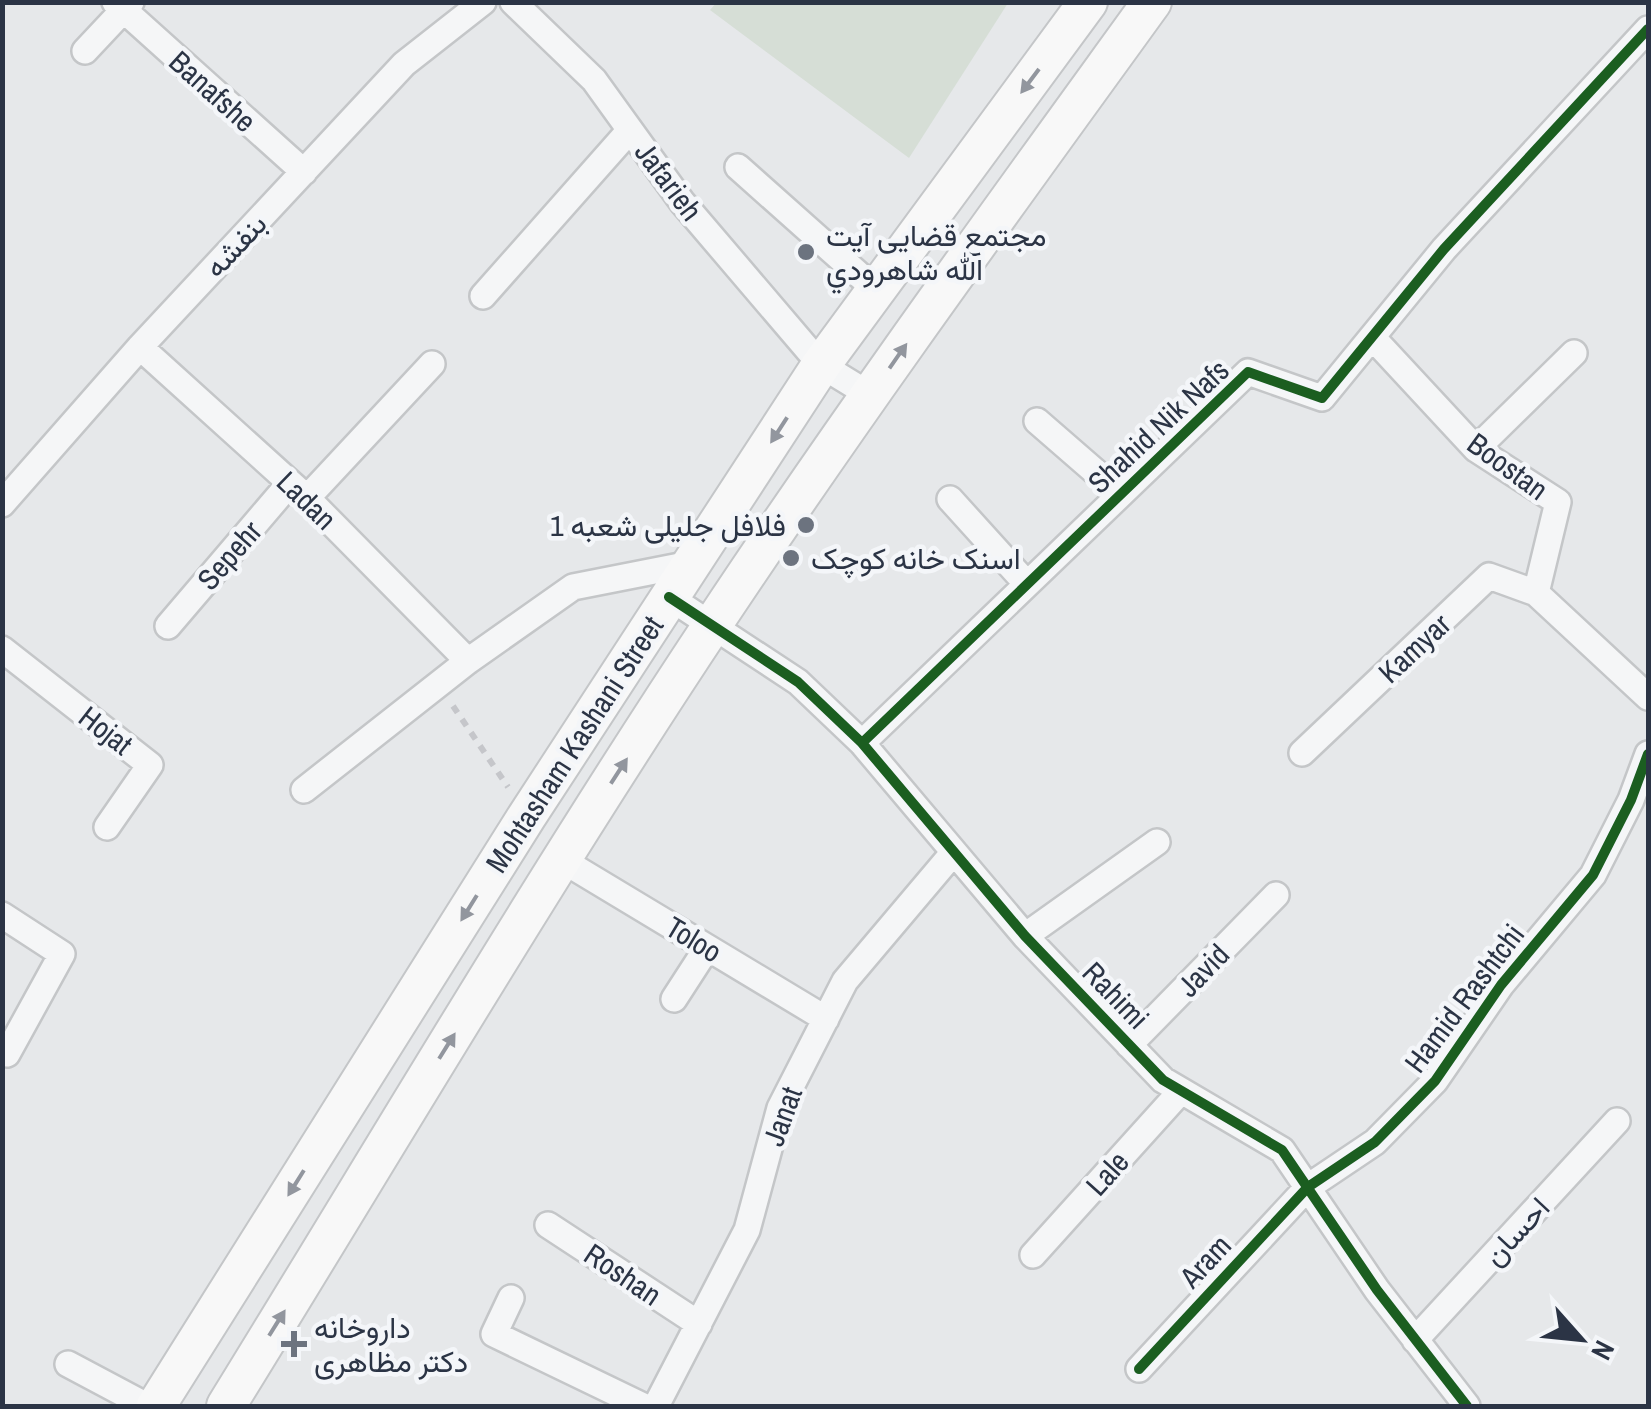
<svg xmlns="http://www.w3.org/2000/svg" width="1651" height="1409" font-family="'Archivo Narrow',Vazirmatn,sans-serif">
	<rect width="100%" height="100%" fill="#e6e8ea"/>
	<path fill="#d6ded6" d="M717,2H1008V3L909,158L710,10Z"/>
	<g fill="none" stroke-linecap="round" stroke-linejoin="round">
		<g stroke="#c4c6c8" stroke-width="30">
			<path id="minor" d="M115,2L304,172
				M513,2L594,80L682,202L821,365L870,395
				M85,51L131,2
				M738,167L875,289
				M483,296L630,130
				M1372,337L1476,449L1558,502L1536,593L1648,697
				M140,347L307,498L468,661
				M1037,421L1121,494
				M1476,449L1574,353
				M307,498L432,364
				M950,499L1027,584
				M2,504L140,347L404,64L483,2
				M669,597L798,682L862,743L1025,936L1163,1080L1282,1150L1377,1290L1467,1406
				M168,626L290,483
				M2,649L150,765L107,827
				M862,743L1248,372L1322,398L1444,249L1648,29
				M1302,753L1489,576L1536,593
				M304,790L468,661L573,587L690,564
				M562,860L826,1019
				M2,915L62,954L7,1054
				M1025,936L1157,842
				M674,999L707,948
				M1129,1045L1276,895
				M548,1225L699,1324
				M1033,1255L1181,1091
				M511,1298L494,1334L643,1406
				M1415,1340L1617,1121
				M68,1364L147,1406
				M1139,1369L1308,1187L1375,1142L1435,1081L1501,985L1593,875L1631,800L1648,754
				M656,1406L747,1230L780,1108L845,981L954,852"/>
		</g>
		<g stroke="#c4c6c8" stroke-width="42">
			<path id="secondary" d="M156,1406L527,816L821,365L1088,2
				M226,1406C387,1145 543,880 713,624C853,413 1003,208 1152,2"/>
		</g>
		<path stroke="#c5c6ca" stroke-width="6" stroke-dasharray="8 8" stroke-linecap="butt" d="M453,706L508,787"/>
		<use href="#minor" stroke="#f5f6f7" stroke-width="25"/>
		<use href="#secondary" stroke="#f8f8f8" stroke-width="38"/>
		<g stroke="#f4f6f9" stroke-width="16">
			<path id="cycleway" d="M669,597L798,682L862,743L1025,936L1163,1080L1282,1150L1377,1290L1467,1406
				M862,743L1248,372L1322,398L1444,249L1648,29
				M1139,1369L1308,1187L1375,1142L1435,1081L1501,985L1593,875L1631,800L1648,754"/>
		</g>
		<use href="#cycleway" stroke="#1b5e20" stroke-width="10"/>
	</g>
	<defs><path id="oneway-solid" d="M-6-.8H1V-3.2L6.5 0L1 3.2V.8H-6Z" transform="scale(2.5)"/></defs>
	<g fill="#92969e">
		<use href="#oneway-solid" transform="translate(1030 81) rotate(127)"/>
		<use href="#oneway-solid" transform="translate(898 356) rotate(-55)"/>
		<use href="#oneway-solid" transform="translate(779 430) rotate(123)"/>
		<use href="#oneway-solid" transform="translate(619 771) rotate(-57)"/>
		<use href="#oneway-solid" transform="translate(469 908) rotate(122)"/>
		<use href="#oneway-solid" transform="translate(447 1046) rotate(-58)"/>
		<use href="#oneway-solid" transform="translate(296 1183) rotate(122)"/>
		<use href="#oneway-solid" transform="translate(277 1323) rotate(-58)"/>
	</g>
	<g fill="#6c737f" stroke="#f4f6f9" stroke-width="4">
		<circle cx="806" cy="252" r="10"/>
		<circle cx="806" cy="525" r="10"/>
		<circle cx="791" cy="558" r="10"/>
		<path d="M289 1329h10v10h10v10h-10v10h-10v-10h-10v-10h10z"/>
	</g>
	<g text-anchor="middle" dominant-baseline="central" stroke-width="9" stroke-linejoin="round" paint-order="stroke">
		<g font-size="30" fill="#2b3445" stroke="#f4f6f9">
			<text transform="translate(213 91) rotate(42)">Banafshe</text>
			<text transform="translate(669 181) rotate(53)">Jafarieh</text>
			<text transform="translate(235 245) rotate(-47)">بنفشه</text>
			<text transform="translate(1158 426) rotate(-43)">Shahid Nik Nafs</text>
			<text transform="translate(1508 466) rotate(36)">Boostan</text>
			<text transform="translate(307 500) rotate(44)">Ladan</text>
			<text transform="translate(229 555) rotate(-49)">Sepehr</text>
			<text transform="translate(1414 648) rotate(-43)">Kamyar</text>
			<text transform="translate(106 730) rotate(38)">Hojat</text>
			<text transform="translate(574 744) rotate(-57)">Mohtasham Kashani Street</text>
			<text transform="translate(694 939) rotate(31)">Toloo</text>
			<text transform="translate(1203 970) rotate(-46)">Javid</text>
			<text transform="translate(1116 995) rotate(46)">Rahimi</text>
			<text transform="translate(1464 998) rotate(-53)">Hamid Rashtchi</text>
			<text transform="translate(782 1116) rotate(-70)">Janat</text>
			<text transform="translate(1107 1173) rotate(-48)">Lale</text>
			<text transform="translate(1516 1231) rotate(-47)">احسان</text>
			<text transform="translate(1205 1261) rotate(-47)">Aram</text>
			<text transform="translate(623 1274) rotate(34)">Roshan</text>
		</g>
		<g font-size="30" fill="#2b3445" stroke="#f4f6f9" text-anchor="start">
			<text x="826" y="235">مجتمع قضایی آیت<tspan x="826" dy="34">الله شاهرودي</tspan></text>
			<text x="786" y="525" text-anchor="end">فلافل جلیلی شعبه 1</text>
			<text x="811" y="558">اسنک خانه کوچک</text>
			<text x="314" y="1327">داروخانه<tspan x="314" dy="34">دکتر مظاهری</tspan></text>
		</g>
	</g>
	<rect width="1651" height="1409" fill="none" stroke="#2b3445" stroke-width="10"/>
	<g transform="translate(1581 1339) rotate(117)" stroke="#f4f6f9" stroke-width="8" paint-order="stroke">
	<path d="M0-8L18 38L0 25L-18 38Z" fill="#2b3445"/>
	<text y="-15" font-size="28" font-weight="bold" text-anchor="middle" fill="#2b3445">N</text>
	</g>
</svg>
